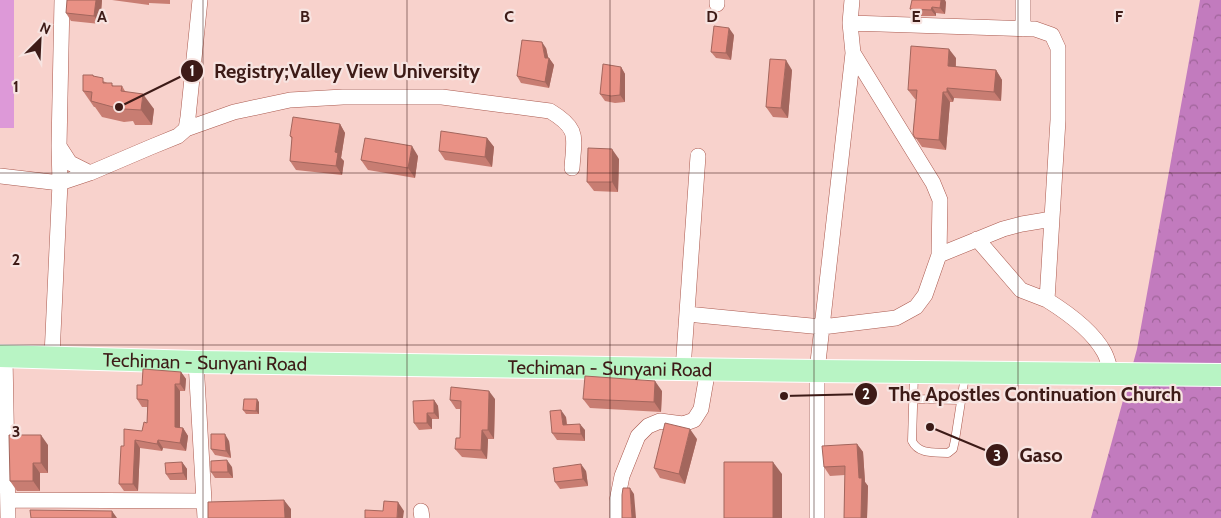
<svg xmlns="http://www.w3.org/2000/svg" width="1221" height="518" font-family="Cabin,sans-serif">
	<defs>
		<pattern id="forest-crowns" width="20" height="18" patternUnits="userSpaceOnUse" patternTransform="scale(1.25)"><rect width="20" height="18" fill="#c27bbe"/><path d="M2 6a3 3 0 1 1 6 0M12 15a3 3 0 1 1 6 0" fill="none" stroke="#9f6499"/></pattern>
	</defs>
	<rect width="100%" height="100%" fill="#f8d2cc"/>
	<path fill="url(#forest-crowns)" d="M1200,0H1221V518H1091L1137,349Z"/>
	<path fill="#dd99d8" d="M0,0H14V128H0Z"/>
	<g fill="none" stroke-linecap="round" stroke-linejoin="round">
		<g stroke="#aa594e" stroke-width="9">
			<path id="lane" d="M914,374L912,441C919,455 935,452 948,453L953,449L955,440L965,376
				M913,399L961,400"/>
		</g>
		<g stroke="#aa594e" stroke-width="16">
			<path id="street" d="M717,4V0
				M850,23L1035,29L1052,35L1058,48V120L1047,300C1068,313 1092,330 1104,352C1108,359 1109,367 1112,374
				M1023,29V0
				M186,129L188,117L200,0
				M59,146L70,163L90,173
				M0,176L60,183L59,146L62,0
				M977,239L1021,290L1047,300
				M939,255L1003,229L1022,224L1052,219
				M687,314L822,327L896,318L916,307L925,295L939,255L940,200L933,183L853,53
				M5,356L8,518
				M52,356L60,183L90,173L151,147L178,136L186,129L234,112L290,100L343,97H442L550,111C580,129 574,137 572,168
				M196,362L205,518
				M683,369L698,156
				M8,500L204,501
				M421,511L422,518
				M617,518V501L622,476L638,436L648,426L660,421L683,424L694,420L701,409L708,369
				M817,518V371L853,53L850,23L852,0"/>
		</g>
		<g stroke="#fff" stroke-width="24">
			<g id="primary">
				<path id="s1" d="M0,356L196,362L817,371L1221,375"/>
			</g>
		</g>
		<use href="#lane" stroke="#fff" stroke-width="8"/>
		<use href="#street" stroke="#fff" stroke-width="15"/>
		<use href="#primary" stroke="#b8f4c4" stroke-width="22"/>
	</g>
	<path fill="#c87d72" d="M102,0L100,24L71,21L66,13Z
		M112,0H170V4L149,3V5Z
		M946,2L945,14L936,13V16H915L910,9Z
		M734,35L731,60L716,58L711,52Z
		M546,48L548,58H549L554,65L549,88L521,83L517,76Z
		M956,58V67L996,70L1002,80L1001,101L954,98L953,102H950L946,150L922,147L913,134L916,99H915L908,90Z
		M621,67L625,74V102L615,103L605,101L600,94Z
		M792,70L788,118L773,117L766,107Z
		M93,75L94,77L114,86H122L125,91L154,109L152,125H135L133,121L124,122L102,117L95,107H94L83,91Z
		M340,124L345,133L341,158L344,161L342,175L296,170L290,161L292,139L290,136Z
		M487,138L494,147L492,167L445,160L439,151Z
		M418,156L415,178L368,170L361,160Z
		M619,159L618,192L594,191L587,182Z
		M181,372L186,379L185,391H180V428H183L188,436L186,451L163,448L162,451L140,448L138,491H124L119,484L124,446L142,431L147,423V407H142L137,399L142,385Z
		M662,391L661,412L590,408L583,399Z
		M495,399L494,439H488L487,459L462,457L455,449L460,438V409H456L450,400Z
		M434,400L438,406L439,419H432V429L419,430L414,423Z
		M259,402V414H246L243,410Z
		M566,417L567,424L585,430V441L557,440L552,433Z
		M697,439L685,484L660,478L654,468Z
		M229,441L231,458L215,455L211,449Z
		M857,444L863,452L865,482L868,486L867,518H844L845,475L830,476L824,467Z
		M48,445V473H40V491H17L10,481Z
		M182,462L187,469V480H170L166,474Z
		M232,467L233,478H215L211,472Z
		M586,471L588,486L560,489L555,482Z"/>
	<path fill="#a3665d" d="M96,0H102L100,24L94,16Z
		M941,0H945L946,2L945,14L940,8Z
		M932,7L936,13V16L931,10Z
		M729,28L734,35L731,60L726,53Z
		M542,42L546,48L549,61V58L554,65L549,88L545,82V58Z
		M949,49L956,58L955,76L948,66Z
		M786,60L792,70L788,118L781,108Z
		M621,67L625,74V102L620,95Z
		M996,70L1002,80L1001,101L994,92Z
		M947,88L954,98L953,102L947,92Z
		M943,92L950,102L946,150L939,140Z
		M143,94L154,109L152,125L141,110Z
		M340,124L345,133L341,158L344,161L342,175L336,166L335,152Z
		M487,138L494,147L492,167L485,157Z
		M412,146L418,156L415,178L408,168Z
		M612,149L619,159L618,192L612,182Z
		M181,372L186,379L185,391L180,384Z
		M655,381L662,391L661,412L654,402Z
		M175,384L180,391V434L175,427Z
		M489,391L495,399L494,439L488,430Z
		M257,399L259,402V414L256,411Z
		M434,400L438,406L439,419L434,413Z
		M561,410L566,417L567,431L563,425Z
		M427,413L432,419V429L427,423Z
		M580,424L585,430V441L581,434Z
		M183,428L188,436L186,451L180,443Z
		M690,429L697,439L685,484L679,474Z
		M482,430L488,439L487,459L481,450Z
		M225,434L229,441L231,458L226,451Z
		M41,435L48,445V473L41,463Z
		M135,440L140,448L138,491L133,484Z
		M158,440L163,448L162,451L157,444Z
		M857,444L863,452L865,482L868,486L867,518H861Z
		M227,460L232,467L233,478L228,472Z
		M182,462L187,469V480L183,473Z
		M773,462L782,474V518H773Z
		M33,463L40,473V491L33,481Z
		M581,464L586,471L588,486L583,479Z
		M630,488L634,494L636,518H632Z
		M284,500L291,509V518H285Z
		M398,502L404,511L403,518H397Z
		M112,511L117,518H112Z"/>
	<path fill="#e99185" stroke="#a3665d" d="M67,0H96L94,16L66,13Z
		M912,0H941L940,8L932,7L931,10L910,9Z
		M714,26L729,28L726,53L711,52Z
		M522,40L542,42L545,58H549L545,82L517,76Z
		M911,46L949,49L948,66L996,70L994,92L947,88V92H943L939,140L915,138L913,134L917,90H908Z
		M770,59L786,60L781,108L766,107Z
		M603,64L621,67L620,95L611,96L600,94Z
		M83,75H93V76L103,78V83H112V86H122L121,91L143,94L141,110L124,109L122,106L113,107L91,101L92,92L83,91Z
		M293,117L340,124L335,152L338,153L336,166L290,161L292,137L290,136Z
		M441,131L487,138L485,157L439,151Z
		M365,138L412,146L408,168L361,160Z
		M588,148L612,149V182H587Z
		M143,369L181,372L180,384H175V427L183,428L180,443L158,440L157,444L135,440L133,484H119L121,446H124V429L142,431L144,422L147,423L148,400L137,399V385H142Z
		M585,376L655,381L654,402L583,399Z
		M451,387L489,391L488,430H482L481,450L455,449L456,438H460L461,401L450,400Z
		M244,399H257L256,411L243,410Z
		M434,400V413H427V423H414L413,401Z
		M561,410L563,425L580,424L581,434L552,433L550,411Z
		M665,423L690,429L679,474L654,468Z
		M211,434H225L226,451L211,449Z
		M9,435H41V463H33V481H10Z
		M857,444L859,478H862L861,518H844L845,466L824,467L822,446Z
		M227,460L228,472H211V461Z
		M182,462L183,473L166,474L165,463Z
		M724,462H773V518H724Z
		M581,464L583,479L555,482L553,468Z
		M623,488H630L632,518H622V495Z
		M284,500L285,518H208V502Z
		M384,501L398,502L397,518H365V510L383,511Z
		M30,510L112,511V518H31Z"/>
	<path fill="none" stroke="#3d1b17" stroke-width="1" stroke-opacity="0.55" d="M203,0V518M407,0V518M610,0V518M814,0V518M1018,0V518M0,173H1221M0,345H1221"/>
	<g text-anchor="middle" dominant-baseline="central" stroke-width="4.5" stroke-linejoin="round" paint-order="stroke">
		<g font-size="19" fill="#3d1b17" stroke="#f7e4e1">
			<text stroke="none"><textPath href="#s1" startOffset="205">Techiman - Sunyani Road</textPath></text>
			<text stroke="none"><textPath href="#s1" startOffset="610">Techiman - Sunyani Road</textPath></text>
		</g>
	</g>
	<g font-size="16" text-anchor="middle" font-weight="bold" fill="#3d1b17" stroke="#f7e4e1" stroke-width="4.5" stroke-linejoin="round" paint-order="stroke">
		<text x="102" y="22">A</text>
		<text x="305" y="22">B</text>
		<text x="509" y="22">C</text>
		<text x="712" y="22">D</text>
		<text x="916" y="22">E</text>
		<text x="1119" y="22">F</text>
		<text x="16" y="92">1</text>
		<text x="16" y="265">2</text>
		<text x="16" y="437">3</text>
	</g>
	<path fill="none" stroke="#3d1b17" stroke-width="2" d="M119 107L192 71M784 396L866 394M930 427L997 455"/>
	<g fill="#3d1b17" stroke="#f7e4e1" stroke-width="2">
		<circle cx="119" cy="107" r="5"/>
		<circle cx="784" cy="396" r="5"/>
		<circle cx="930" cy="427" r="5"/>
		<circle cx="192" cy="71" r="12"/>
		<circle cx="866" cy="394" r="12"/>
		<circle cx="997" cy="455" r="12"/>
	</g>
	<g font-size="15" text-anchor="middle" font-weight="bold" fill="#fff">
		<text x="192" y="76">1</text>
		<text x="866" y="399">2</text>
		<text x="997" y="461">3</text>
	</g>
	<g font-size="20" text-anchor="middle" font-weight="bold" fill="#3d1b17" stroke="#f7e4e1" stroke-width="4.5" stroke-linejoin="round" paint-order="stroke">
		<text x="347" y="78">Registry;Valley View University</text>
		<text x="1035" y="401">The Apostles Continuation Church</text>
		<text x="1041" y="462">Gaso</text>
	</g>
	<g transform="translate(40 40) rotate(24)" stroke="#f7e4e1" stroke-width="4" paint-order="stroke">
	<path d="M0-4L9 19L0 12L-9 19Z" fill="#3d1b17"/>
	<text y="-8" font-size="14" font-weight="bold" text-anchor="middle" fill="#3d1b17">N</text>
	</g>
</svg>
